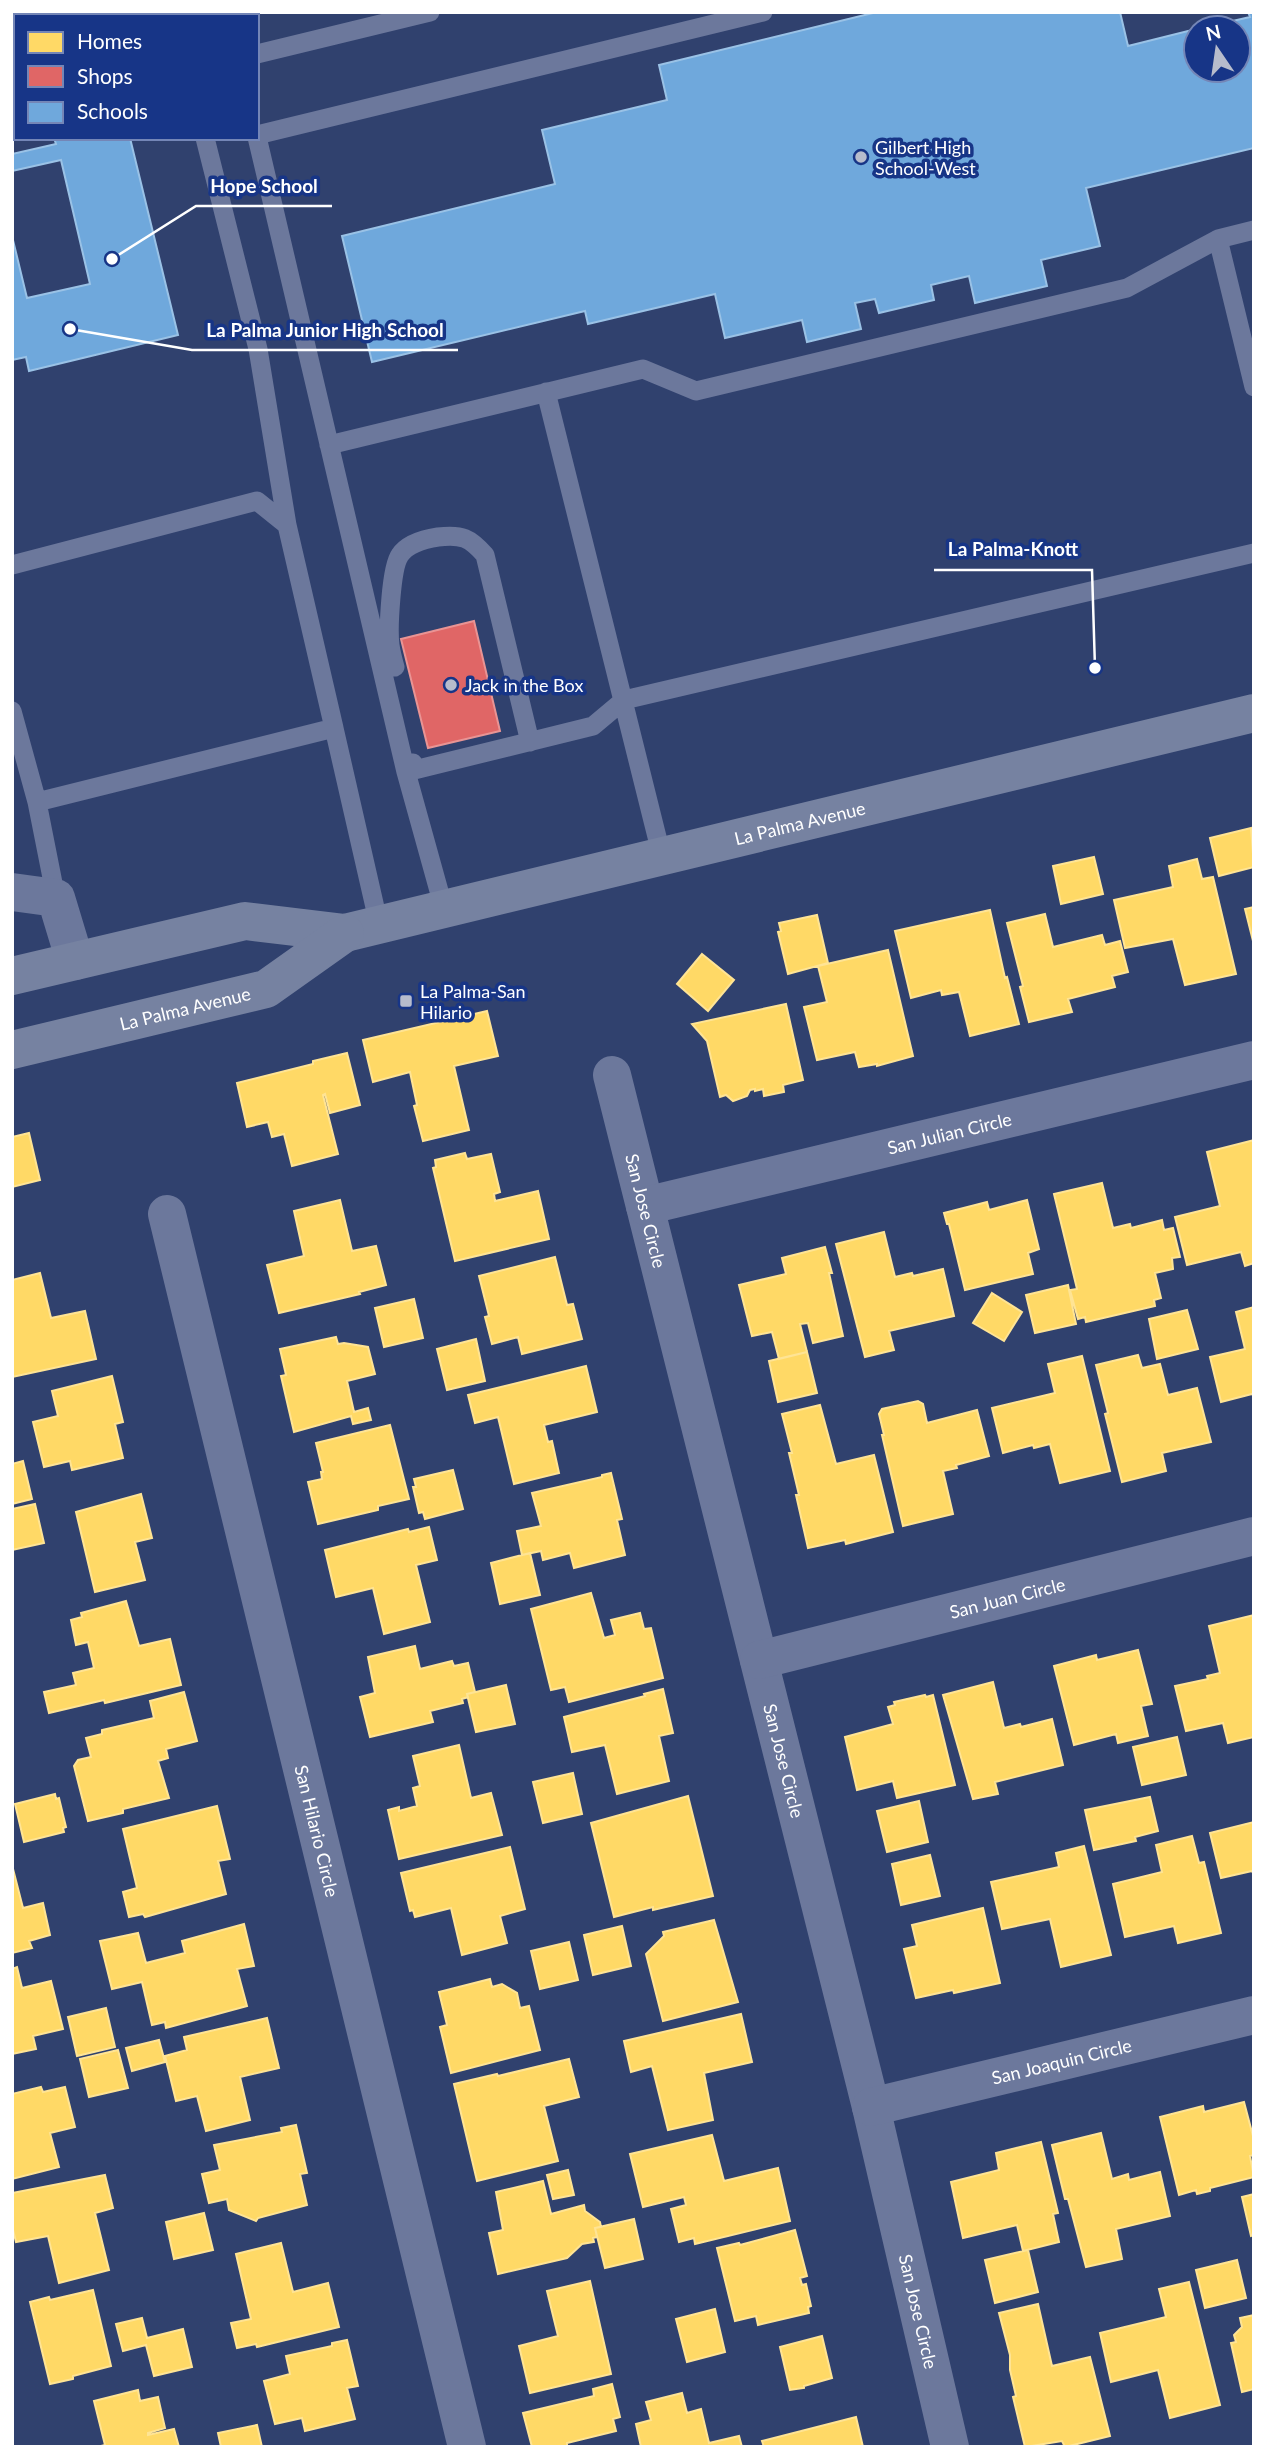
<svg xmlns="http://www.w3.org/2000/svg" width="1266" height="2459" font-family="Lato,sans-serif">
	<rect width="100%" height="100%" fill="#30416e"/>
	<path fill="#ffd966" stroke="#ffe494" stroke-width="2" d="M1251,828L1254,867L1219,876L1210,838Z
		M1094,857L1103,894L1061,904L1053,866Z
		M1197,859L1202,879L1213,877L1236,974L1185,985L1173,939L1125,948L1114,900L1173,887L1169,866Z
		M1254,907V945L1245,909Z
		M990,910L1005,978L1007,977L1019,1024L970,1036L959,992L942,995L941,990L911,998L895,931Z
		M1045,914L1053,947L1102,935L1105,945L1120,941L1128,972L1112,976L1115,987L1068,999L1072,1012L1029,1022L1020,987L1023,986L1007,923Z
		M817,915L828,963L788,974L778,932L781,931L779,923Z
		M888,950L913,1056L877,1066V1064L859,1067L855,1052L817,1060L804,1007L827,1002L818,966Z
		M702,954L734,980L708,1011L677,984Z
		M786,1004L803,1080L783,1085L784,1092L764,1096L763,1089L755,1091V1089L750,1090L747,1096L733,1101L726,1095L720,1097L707,1041L692,1024Z
		M487,1011L498,1056L454,1066L469,1130L423,1141L414,1106L417,1105L410,1072L373,1082L363,1040Z
		M347,1053L360,1105L330,1113L325,1094L323,1095L338,1154L292,1166L284,1134L272,1137L268,1122L247,1127L237,1083L313,1064V1061Z
		M29,1133L40,1180L12,1187V1137Z
		M1254,1140V1263L1245,1266L1241,1252L1187,1265L1175,1217L1220,1206L1207,1152Z
		M465,1153L467,1159L491,1154L500,1192L494,1194L495,1201L538,1191L549,1239L455,1261L433,1168L436,1167L435,1160Z
		M1102,1183L1113,1228L1130,1224L1131,1228L1162,1220L1164,1230L1173,1228L1180,1257L1172,1258L1173,1269L1155,1273L1161,1298L1154,1300L1155,1306L1086,1322L1085,1317L1078,1319L1070,1290L1077,1289L1054,1194Z
		M340,1200L352,1251L376,1246L386,1285L359,1292L360,1294L279,1313L267,1265L304,1256L294,1211Z
		M1027,1200L1039,1249L1028,1253L1033,1274L965,1290L949,1224H947L944,1213L987,1202L989,1210Z
		M884,1232L895,1277L912,1273L913,1276L943,1269L954,1316L889,1331L894,1350L865,1357L836,1244Z
		M825,1247L832,1273H829L843,1336L813,1343L808,1323L800,1324L807,1352L779,1359L772,1332L752,1336L739,1285L786,1274L782,1258Z
		M555,1257L567,1305L573,1304L582,1339L522,1354L518,1337L492,1344L485,1317L489,1316L479,1276Z
		M40,1273L51,1318L85,1311L96,1359L12,1377V1280Z
		M1068,1285L1076,1324L1035,1333L1026,1295Z
		M992,1293L1022,1312L1004,1341L973,1323Z
		M414,1299L423,1338L384,1347L375,1308Z
		M1254,1307V1397L1252,1394L1221,1402L1210,1357L1245,1349L1236,1312Z
		M1187,1310L1198,1349L1157,1359L1149,1319Z
		M336,1337L338,1344L344,1343L368,1347L375,1374L347,1381L354,1412L368,1408L371,1420L353,1424L351,1416L294,1432L281,1376L286,1375L280,1349Z
		M476,1339L485,1381L447,1390L437,1349Z
		M807,1352L817,1393L778,1402L769,1361Z
		M1138,1355L1142,1368L1160,1364L1168,1395L1197,1388L1211,1442L1162,1453L1166,1471L1122,1482L1105,1414L1108,1413L1096,1365Z
		M1082,1356L1110,1471L1060,1483L1050,1444L1034,1448L1033,1445L1003,1453L992,1408L1055,1393L1048,1364Z
		M586,1366L597,1412L544,1425L548,1442L552,1441L559,1473L514,1484L498,1417L475,1423L468,1395Z
		M112,1376L123,1422L115,1424L123,1458L72,1470L70,1461L44,1467L33,1422L58,1416L52,1391Z
		M918,1401L923,1404L927,1423L977,1410L989,1456L956,1465L957,1468L943,1471L953,1514L903,1526L882,1435H884L879,1414L882,1409Z
		M820,1405L836,1464L874,1455L893,1532L846,1544L845,1540L808,1548L796,1495H799L789,1453H792L782,1414Z
		M390,1425L409,1499L378,1506V1510L318,1524L308,1482L322,1479L321,1472H323L316,1443Z
		M23,1461L32,1499L12,1504V1464Z
		M453,1470L463,1509L425,1519L423,1512L419,1513L413,1487H416L414,1479Z
		M611,1473L622,1519L617,1520L625,1555L574,1568L570,1553L543,1560L541,1551L522,1555L517,1531L541,1526L532,1493L602,1477V1475Z
		M141,1494L152,1538L135,1542L145,1580L95,1592L76,1512Z
		M35,1504L44,1543L12,1550V1509Z
		M429,1527L437,1560L416,1565L430,1622L384,1634L373,1588L336,1597L325,1550L408,1529L409,1532Z
		M530,1553L540,1595L500,1604L491,1563Z
		M591,1593L604,1638L615,1635L611,1620L640,1613L644,1629L651,1628L663,1678L569,1702L565,1687L551,1690L531,1609Z
		M126,1601L139,1646L170,1639L181,1685L105,1703L104,1700L49,1713L44,1692L76,1685L73,1673L94,1668L88,1642L76,1645L71,1620L82,1617L81,1613Z
		M1254,1615V1737L1228,1743L1223,1723L1186,1731L1175,1686L1208,1679L1207,1676L1220,1673L1209,1626Z
		M415,1646L420,1669L452,1661L454,1666L468,1663L475,1692L467,1694L468,1697L462,1699L463,1703L430,1711L433,1722L370,1737L360,1697L375,1693L368,1657Z
		M1138,1650L1152,1704L1141,1706L1148,1736L1118,1743L1116,1734L1074,1745L1054,1666L1096,1655L1097,1660Z
		M993,1682L1004,1728L1020,1724L1021,1727L1052,1719L1063,1765L995,1782L998,1794L973,1799L943,1695Z
		M506,1685L515,1724L476,1732L467,1694Z
		M663,1689L673,1733L659,1736L669,1781L617,1794L605,1745L572,1752L564,1717L645,1696L644,1694Z
		M184,1692L197,1741L166,1749L168,1758L158,1761L169,1798L123,1809V1813L88,1821L74,1766L78,1760L91,1757L86,1738L102,1734V1730L154,1718L150,1701Z
		M925,1695L926,1697L933,1695L955,1785L897,1798L893,1781L857,1790L845,1737L893,1724L888,1707L895,1705L894,1702Z
		M1177,1737L1186,1775L1142,1785L1133,1747Z
		M459,1745L471,1798L491,1793L502,1835L399,1859L388,1810L399,1807V1811L417,1806L413,1788L420,1786L413,1756Z
		M573,1773L582,1814L543,1823L533,1782Z
		M55,1794L56,1799L59,1798L66,1827L63,1828L64,1832L24,1842L15,1804Z
		M688,1796L713,1896L653,1910V1907L614,1917L591,1823Z
		M1150,1797L1158,1831L1135,1837L1136,1841L1094,1850L1085,1810Z
		M919,1801L928,1842L887,1852L877,1811Z
		M217,1806L230,1859L218,1861L226,1894L145,1917L143,1914L129,1917L123,1892L137,1888L123,1829Z
		M1254,1822V1875L1252,1871L1221,1878L1210,1833Z
		M1192,1836L1199,1863L1204,1862L1221,1933L1178,1943L1174,1926L1125,1937L1113,1884L1162,1872L1156,1845Z
		M1084,1846L1111,1955L1061,1967L1050,1919L1002,1929L991,1882L1059,1867L1056,1853Z
		M510,1847L525,1909L500,1916L507,1943L462,1955L451,1908L415,1917L413,1910L410,1911L401,1873Z
		M930,1855L940,1896L901,1905L892,1864Z
		M12,1865L23,1908L43,1903L50,1935L29,1941L32,1948L12,1953Z
		M983,1908L1000,1983L954,1993L953,1990L916,1998L904,1949L917,1946L912,1925Z
		M714,1920L738,2002L663,2021L646,1954L664,1936L663,1932Z
		M244,1924L254,1966L237,1969L247,2006L166,2028L165,2022L152,2025L142,1982L112,1989L100,1941L138,1933L146,1963L185,1953L182,1941Z
		M622,1926L631,1966L593,1975L584,1935Z
		M569,1942L578,1980L540,1989L531,1951Z
		M17,1967L22,1988L51,1981L63,2029L33,2036L36,2049L12,2054V1969Z
		M490,1979L492,1987L502,1984L517,1993L520,2008L529,2006L540,2050L451,2073L440,2027L447,2025L439,1992Z
		M106,2008L115,2047L77,2056L68,2017Z
		M741,2014L752,2062L704,2073L713,2120L668,2130L652,2066L631,2072L624,2041Z
		M267,2018L279,2068L240,2077L250,2120L206,2131L197,2096L176,2101L165,2056L187,2050L184,2037Z
		M159,2040L165,2062L132,2071L126,2048Z
		M118,2050L128,2088L89,2097L80,2059Z
		M569,2059L579,2097L544,2106L558,2161L477,2181L454,2084L497,2074L498,2076Z
		M41,2087L43,2092L65,2087L75,2127L50,2133L59,2167L12,2179V2094Z
		M1244,2102L1254,2140V2155L1250,2156L1254,2177L1210,2188V2191L1197,2194L1196,2190L1179,2195L1160,2117L1203,2106L1204,2112Z
		M296,2125L307,2173L300,2174L307,2205L258,2218L256,2221L229,2210L227,2199L209,2203L202,2174L220,2170L214,2145L282,2132L281,2128Z
		M1101,2133L1112,2179L1128,2174L1129,2180L1160,2172L1170,2216L1116,2229L1122,2259L1086,2267L1068,2199H1065L1052,2145Z
		M712,2135L724,2181L778,2168L790,2221L695,2244L694,2238L679,2242L671,2209L686,2205L684,2197L643,2207L630,2154Z
		M1041,2142L1058,2213L1053,2214L1059,2242L1023,2251L1017,2225L963,2238L951,2182L999,2170L996,2153Z
		M568,2170L574,2195L553,2199L547,2175Z
		M105,2175L113,2208L95,2213L109,2270L59,2283L48,2236L16,2242L12,2226V2193Z
		M543,2181L551,2214L584,2205L585,2211L600,2222L601,2227L595,2228L597,2237L593,2238L594,2242L582,2244L567,2258L498,2274L489,2233L503,2230L496,2192Z
		M1254,2194V2235L1251,2236L1242,2197Z
		M204,2213L213,2250L174,2259L166,2222Z
		M634,2219L643,2259L605,2268L595,2228Z
		M795,2230L807,2276L800,2278L802,2285L806,2284L811,2306L808,2307L809,2313L758,2325L756,2316L735,2321L717,2248L739,2243L740,2245Z
		M281,2243L293,2292L328,2283L339,2327L257,2347L256,2344L237,2348L231,2323L251,2319L236,2254Z
		M1028,2250L1038,2292L995,2303L985,2260Z
		M1237,2260L1246,2298L1205,2308L1196,2270Z
		M590,2281L611,2374L530,2393L519,2346L558,2336L547,2291Z
		M1189,2282L1220,2405L1170,2418L1158,2370L1111,2382L1100,2333L1166,2317L1159,2289Z
		M93,2290L111,2366L73,2376V2379L50,2384L30,2302L49,2297L50,2300Z
		M1038,2304L1052,2366L1090,2357L1110,2436L1065,2447L1062,2441L1025,2447L1013,2397L1016,2396L1010,2370V2355L999,2313Z
		M715,2309L725,2352L687,2362L676,2319Z
		M1254,2315V2389L1242,2392L1231,2343L1236,2342L1234,2335L1242,2327L1240,2318Z
		M142,2318L147,2338L183,2329L192,2367L154,2376L146,2345L123,2351L116,2324Z
		M822,2336L832,2378L804,2386V2388L790,2390L780,2347Z
		M347,2340L358,2386L347,2388L355,2419L305,2431L302,2418L275,2424L264,2381L290,2374L286,2356L332,2346V2343Z
		M612,2384L620,2417L613,2419L616,2431L567,2443V2447H532L523,2413L594,2396L593,2389Z
		M138,2390L140,2401L158,2397L165,2428L148,2433V2435L174,2429L179,2447H97L105,2445L94,2401Z
		M682,2393L687,2413L701,2409L709,2443L739,2436L742,2447H641L636,2424L651,2420L646,2402Z
		M856,2417L863,2447H764L762,2441Z
		M257,2425L262,2447H221L218,2433Z"/>
	<path fill="#e06666" stroke="#e99494" stroke-width="2" d="M474,621L500,731L428,748L401,639Z"/>
	<path fill="#6fa8dc" stroke="#9ac2e6" stroke-width="2" d="M25,12H108L93,16H25Z
		M877,12H1120L1128,46L1196,29V70H1238V28H1202L1250,17L1248,12H1254V148L1086,188L1100,246L1041,260L1047,286L975,303L969,276L931,285L934,300L879,313L875,299L855,303L861,329L807,342L802,320L725,338L715,294L588,324L585,311L372,362L342,236L555,184L542,130L667,100L659,65Z
		M54,138H130L178,335L29,371L26,357L12,360V236L27,298L90,284L61,160L12,171V154L56,144Z"/>
	<g fill="none" stroke-linecap="round" stroke-linejoin="round">
		<path stroke="#6c789c" stroke-width="19" d="M182,12L183,16
			M257,54L430,12
			M257,135L763,12
			M257,137L406,772L593,726L624,700L1254,553
			M205,138L258,349L287,525
			M1254,230L1218,239L1254,387
			M546,392L662,857
			M329,445L643,369L696,391L1127,288L1218,239
			M12,565L257,501L287,525L334,728
			M395,667C393,660 391,652 390,645C388,629 391,567 400,555C408,543 425,539 438,537C462,534 470,538 485,555L530,742
			M12,711L37,802
			M413,763L406,772L444,909
			M56,898L37,802L334,728L379,925"/>
		<g stroke="#6c789c" stroke-width="38">
			<path d="M12,892L56,898L75,961"/>
			<path id="s1" d="M612,1075L871,2107L950,2447"/>
			<path id="s2" d="M645,1206L1254,1060"/>
			<path id="s3" d="M167,1214L467,2447"/>
			<path id="s4" d="M759,1660L1254,1536"/>
			<path id="s5" d="M871,2107L1254,2015"/>
		</g>
		<g stroke="#7682a1" stroke-width="38">
			<path id="s6" d="M12,976L245,921L345,933L1254,713"/>
			<path id="s7" d="M12,1050L266,989L345,933"/>
		</g>
	</g>
	<g fill="#b7bccc" stroke="#173587" stroke-width="2.5">
		<circle cx="861" cy="157" r="7"/>
		<circle cx="451" cy="685" r="7"/>
		<rect x="399" y="994" width="14" height="14" rx="3.5"/>
	</g>
	<g text-anchor="middle" dominant-baseline="central" stroke-width="7" stroke-linejoin="round" paint-order="stroke">
		<g font-size="18" fill="#fff" stroke="#173587" text-anchor="start">
			<text x="875" y="147">Gilbert High<tspan x="875" dy="21">School-West</tspan></text>
			<text x="465" y="685">Jack in the Box</text>
			<text x="420" y="991">La Palma-San<tspan x="420" dy="21">Hilario</tspan></text>
		</g>
		<g font-size="18" fill="#fff" stroke="#173587">
			<text stroke="none"><textPath href="#s6" startOffset="808">La Palma Avenue</textPath></text>
			<text stroke="none"><textPath href="#s7" startOffset="178">La Palma Avenue</textPath></text>
			<text stroke="none"><textPath href="#s2" startOffset="313">San Julian Circle</textPath></text>
			<text stroke="none"><textPath href="#s1" startOffset="140">San Jose Circle</textPath></text>
			<text stroke="none"><textPath href="#s4" startOffset="256">San Juan Circle</textPath></text>
			<text stroke="none"><textPath href="#s1" startOffset="707">San Jose Circle</textPath></text>
			<text stroke="none"><textPath href="#s3" startOffset="635">San Hilario Circle</textPath></text>
			<text stroke="none"><textPath href="#s5" startOffset="196">San Joaquin Circle</textPath></text>
			<text stroke="none"><textPath href="#s1" startOffset="1274">San Jose Circle</textPath></text>
		</g>
	</g>
	<path fill="none" stroke="#fff" stroke-width="2.5" d="M112 259L196 206H332M70 329L192 350H458M1095 668L1092 570H934"/>
	<g fill="#fff" stroke="#173587" stroke-width="2.5">
		<circle cx="112" cy="259" r="7"/>
		<circle cx="70" cy="329" r="7"/>
		<circle cx="1095" cy="668" r="7"/>
	</g>
	<g font-size="19" text-anchor="middle" font-weight="bold" fill="#fff" stroke="#173587" stroke-width="7" stroke-linejoin="round" paint-order="stroke">
		<text x="264" y="193">Hope School</text>
		<text x="325" y="337">La Palma Junior High School</text>
		<text x="1013" y="556">La Palma-Knott</text>
	</g>
	<rect width="1266" height="2459" fill="none" stroke="#ffffff" stroke-width="28"/>
	<rect x="14" y="14" width="245" height="126" fill="#173587" stroke="#7486b7" stroke-width="2"/>
	<rect x="28" y="32" width="35" height="21" fill="#ffd966" stroke="#7486b7" stroke-width="2"/>
	<text x="77" y="49" font-size="21" fill="#ffffff">Homes</text>
	<rect x="28" y="66" width="35" height="21" fill="#e06666" stroke="#7486b7" stroke-width="2"/>
	<text x="77" y="84" font-size="21" fill="#ffffff">Shops</text>
	<rect x="28" y="102" width="35" height="21" fill="#6fa8dc" stroke="#7486b7" stroke-width="2"/>
	<text x="77" y="119" font-size="21" fill="#ffffff">Schools</text>
	<g transform="translate(1217 49) rotate(347)"><circle r="33" fill="#173587" stroke="#7486b7" stroke-width="2"/>
	<path d="M0-5L12 26L0 18L-12 26Z" fill="#b7bccc"/>
	<text y="-10" font-size="19" font-weight="bold" text-anchor="middle" fill="#ffffff">N</text>
	</g>
</svg>
